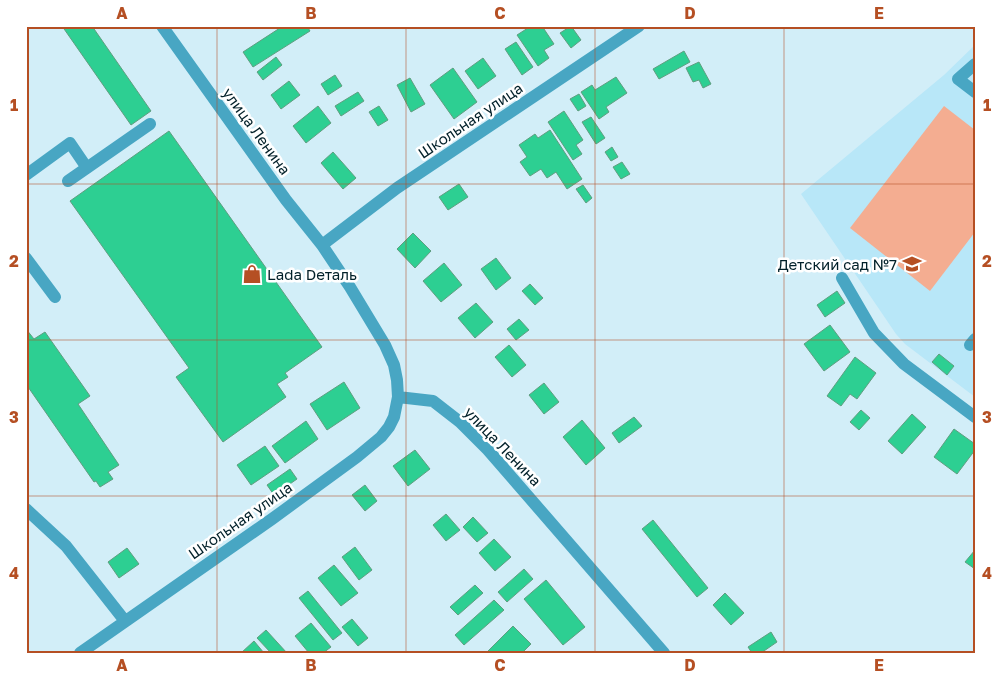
<svg xmlns="http://www.w3.org/2000/svg" width="1001" height="679" font-family="'Golos Text',sans-serif">
	<rect width="100%" height="100%" fill="#d2eef8"/>
	<path fill="#b8e7f8" d="M975,45V397L905,344L896,334L801,194L944,75Z"/>
	<path fill="#f4ad91" d="M944,106L975,130V232L930,291L850,228Z"/>
	<path fill="#2dcf92" stroke="#5f9e80" d="M62,26H92L151,111L131,125Z
		M283,26H307L310,31L253,67L243,52Z
		M531,26H542L554,44L544,50L549,58L538,66L517,35Z
		M571,26L581,40L571,48L560,33Z
		M516,42L533,67L522,75L505,49Z
		M684,51L690,62L659,79L653,69Z
		M276,57L282,65L263,80L257,72Z
		M483,58L496,76L478,89L465,71Z
		M699,62L711,84L703,88L699,80L693,82L686,68Z
		M453,68L477,102L454,119L430,85Z
		M335,75L342,86L328,95L321,84Z
		M616,77L627,93L606,107L609,112L599,119L581,92L592,85L595,90Z
		M410,78L425,104L411,112L397,85Z
		M289,81L300,95L281,109L271,95Z
		M358,92L364,101L341,116L335,106Z
		M579,94L586,106L578,111L570,99Z
		M318,106L331,123L306,143L293,126Z
		M379,106L388,120L378,126L369,112Z
		M564,111L583,140L576,145L582,154L573,160L548,122Z
		M591,117L605,138L596,144L582,122Z
		M550,130L582,179L567,189L556,172L547,178L541,169L530,176L520,162L527,157L519,145L535,134L538,138Z
		M169,131L322,347L285,373L288,377L277,384L286,397L223,442L176,377L189,368L70,201Z
		M612,147L618,157L611,161L605,152Z
		M333,152L356,178L343,189L321,163Z
		M622,162L630,174L621,179L613,167Z
		M459,184L468,197L448,210L439,197Z
		M583,185L592,198L586,203L576,189Z
		M413,233L431,251L415,268L397,249Z
		M496,258L511,278L496,290L481,269Z
		M444,263L462,285L441,302L423,281Z
		M530,284L543,298L535,305L522,291Z
		M837,291L845,303L825,317L817,305Z
		M476,303L493,322L475,338L458,318Z
		M519,319L529,330L516,340L507,329Z
		M830,325L850,352L824,371L804,344Z
		M26,329L34,339L45,332L90,396L78,404L119,465L108,472L113,479L100,487L96,481L94,482L26,384Z
		M509,345L526,365L512,377L495,357Z
		M939,354L954,366L947,375L932,362Z
		M855,357L876,373L857,399L850,394L841,406L827,396Z
		M344,382L360,408L327,430L310,404Z
		M544,383L559,402L544,414L529,395Z
		M861,410L870,418L859,430L850,422Z
		M912,414L926,427L902,454L888,441Z
		M634,417L642,426L619,443L612,433Z
		M582,420L605,448L586,465L563,437Z
		M306,421L318,439L285,463L272,446Z
		M954,429L975,444V450L957,474L934,457Z
		M265,446L279,466L251,485L237,465Z
		M415,450L430,469L408,486L393,466Z
		M290,469L297,479L274,495L267,485Z
		M365,485L377,501L365,511L352,495Z
		M446,514L460,530L446,541L433,525Z
		M473,517L488,533L477,542L463,527Z
		M653,520L708,588L697,597L642,529Z
		M494,539L511,557L495,571L479,553Z
		M355,547L372,570L359,580L342,557Z
		M127,548L139,564L119,578L108,562Z
		M975,550V569L965,562Z
		M334,565L358,593L341,606L318,578Z
		M524,569L533,579L507,602L498,592Z
		M546,580L585,627L563,645L524,599Z
		M475,585L483,593L458,615L450,607Z
		M308,591L342,633L333,640L299,598Z
		M725,593L744,613L731,625L713,605Z
		M494,600L504,610L464,645L455,635Z
		M352,619L368,638L358,646L342,627Z
		M311,623L331,647L323,653H309L295,636Z
		M513,626L531,644L522,653H486Z
		M266,630L287,653H271L257,638Z
		M771,632L777,642L761,653H752L748,647Z
		M254,641L264,653H241Z"/>
	<g fill="none" stroke-linecap="round" stroke-linejoin="round">
		<path stroke="#48a6c3" stroke-width="12" d="M975,64L958,79L975,92
			M26,175L70,143L87,168
			M68,181L150,124
			M322,245L397,188L639,26
			M26,258L55,297
			M842,278L874,333L904,364L975,417
			M970,345L975,339
			M398,397L433,401L460,422L488,450L664,653
			M26,509L66,546L125,621
			M80,653L272,519L357,457L381,437L389,427L394,417L398,397L397,380L394,365L385,345L350,287L322,245L286,200L162,26"/>
	</g>
	<path fill="none" stroke="#b54f23" stroke-width="1" stroke-opacity="0.55" d="M217,26V653M406,26V653M595,26V653M784,26V653M26,184H975M26,340H975M26,496H975"/>
	<defs>
		<g id="school-bare" transform="scale(1.5)"><path d="M0-5L7-2L0 1L-7-2ZM-4 1L0 2.5L4 1V4Q0 6-4 4Z" fill="#b54f23" stroke="#fff" stroke-width="2.5" paint-order="stroke"/></g>
		<g id="shop-bare" transform="scale(1.5)"><path d="M-5-2.5h2.3a2.7 3.5 0 0 1 5.4 0H5L5.5 6h-11ZM-1.5-2.5h3a1.5 2.3 0 0 0-3 0Z" fill="#b54f23" stroke="#fff" stroke-width="2.5" paint-order="stroke"/></g>
	</defs>
	<g fill-rule="evenodd">
		<use href="#school-bare" x="912" y="264"/>
		<use href="#shop-bare" x="252" y="274"/>
	</g>
	<g text-anchor="middle" dominant-baseline="central" stroke-width="5" stroke-linejoin="round" paint-order="stroke">
		<g font-size="15" fill="#022029" stroke="#fff">
			<text transform="translate(470 120) rotate(-34)">Школьная улица</text>
			<text transform="translate(257 131) rotate(54)">улица Ленина</text>
			<text transform="translate(503 446) rotate(46)">улица Ленина</text>
			<text transform="translate(240 520) rotate(-35)">Школьная улица</text>
		</g>
		<g font-size="15" fill="#022029" stroke="#fff" text-anchor="end">
			<text x="897" y="264">Детский сад №7</text>
			<text x="267" y="274" text-anchor="start">Lada Dеталь</text>
		</g>
	</g>
	<rect width="1001" height="679" fill="none" stroke="#ffffff" stroke-width="55"/>
	<rect x="28" y="28" width="946" height="624" fill="none" stroke="#b54f23" stroke-width="2"/>
	<g font-size="16" text-anchor="middle" font-weight="bold" fill="#b54f23">
		<text x="122" y="19">A</text>
		<text x="311" y="19">B</text>
		<text x="500" y="19">C</text>
		<text x="690" y="19">D</text>
		<text x="879" y="19">E</text>
		<text x="14" y="111">1</text>
		<text x="987" y="111">1</text>
		<text x="14" y="267">2</text>
		<text x="987" y="267">2</text>
		<text x="14" y="423">3</text>
		<text x="987" y="423">3</text>
		<text x="14" y="579">4</text>
		<text x="987" y="579">4</text>
		<text x="122" y="671">A</text>
		<text x="311" y="671">B</text>
		<text x="500" y="671">C</text>
		<text x="690" y="671">D</text>
		<text x="879" y="671">E</text>
	</g>
</svg>
